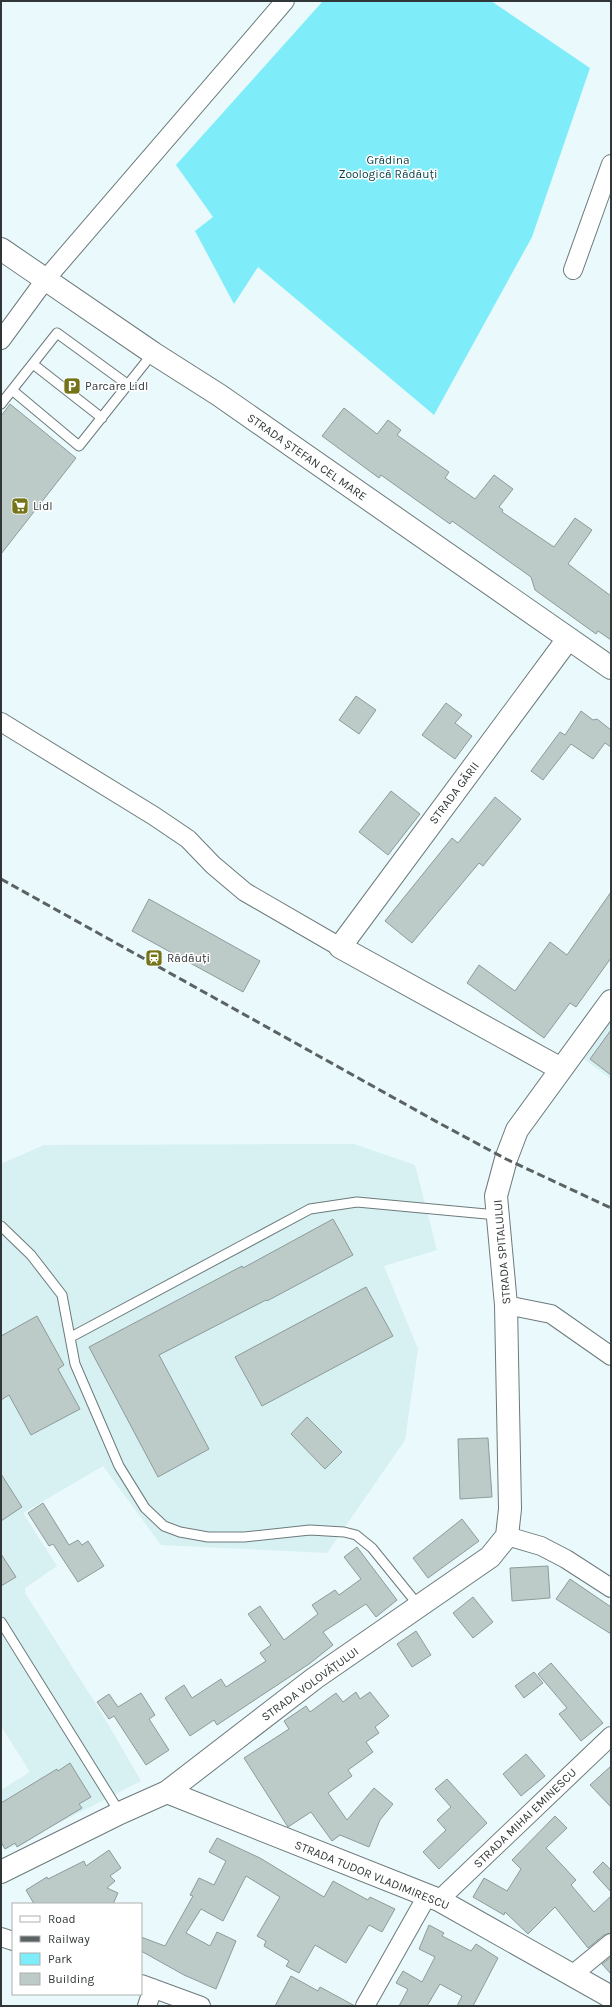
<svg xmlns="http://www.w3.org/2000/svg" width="612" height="2007" font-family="Karla,sans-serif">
	<rect width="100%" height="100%" fill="#eaf9fb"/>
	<path fill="#d7f0f2" d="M611,1021V1079L584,1059Z
		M354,1144L415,1165L437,1250L384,1266L418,1349L405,1440L327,1553L161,1545L103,1466L23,1513L57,1566L25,1588V1593L101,1712L141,1781L6,1850L1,1843V1790L30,1772L1,1726V1164L44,1145Z"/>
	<path fill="#7fedf9" d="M323,1H491L590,68L532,237L434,415L258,267L234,304L195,231L213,217L176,165Z"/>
	<path fill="#bccac8" stroke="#8d9b99" d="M10,404L76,458L1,554V416Z
		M344,408L377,434L388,420L401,430L397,435L449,472L445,478L475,499L494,475L513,489L499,507L503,510L502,512L554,547L575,518L592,530L568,564L611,596V640L598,631L596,634L535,590L531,577L452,521L450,524L381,475L379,478L322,436Z
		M356,696L376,710L359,734L339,720Z
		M446,703L462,715L455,723L472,736L455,759L422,735Z
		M581,711L593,720L597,719L611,730V747L605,743L593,759L571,744L543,780L531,771L560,732L565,735Z
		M391,791L420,814L388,855L359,832Z
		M495,797L521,819L483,866L479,863L412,943L385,921L452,838L458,843Z
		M611,892V958L576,1007L570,1003L544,1038L467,983L479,965L515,991L550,942L567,955Z
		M149,899L260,961L243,992L132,931Z
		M611,1030V1075L590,1059Z
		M333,1219L353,1255L267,1301L266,1300L159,1355L209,1449L158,1477L89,1347L242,1266L243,1268Z
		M366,1287L393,1336L262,1406L235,1357Z
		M37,1316L64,1365L58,1369L80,1409L31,1435L9,1395L1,1400V1336Z
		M307,1417L342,1452L325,1469L291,1434Z
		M488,1438L492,1497L460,1499L458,1439Z
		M1,1474L22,1507L1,1521Z
		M43,1503L69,1545L78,1540L82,1545L88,1541L104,1566L78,1582L53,1544L49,1546L28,1513Z
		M462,1519L479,1541L428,1578L413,1558Z
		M357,1547L397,1600L376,1617L366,1604L323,1632L333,1645L309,1664L217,1725L214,1720L190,1736L165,1698L184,1685L192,1698L221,1679L226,1687L266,1661L260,1653L271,1645L248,1614L260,1606L284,1640L318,1614L312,1605L335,1590L339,1595L361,1579L344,1557Z
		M1,1554L16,1577L1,1586Z
		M548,1566L550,1598L512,1601L510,1568Z
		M570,1579L611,1607V1634L556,1599Z
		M473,1597L493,1622L473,1638L453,1613Z
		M416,1631L431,1655L412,1667L397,1644Z
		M551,1663L603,1723L581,1741L559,1714L567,1708L538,1674Z
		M534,1672L543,1683L524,1698L515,1686Z
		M356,1692L360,1699L370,1692L389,1716L375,1727L379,1733L366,1742L373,1752L348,1770L352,1776L328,1793L347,1820L374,1788L393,1804L380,1820L369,1847L340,1835L332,1841L311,1812L288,1827L244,1758L289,1729L284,1721L306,1706L310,1712L336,1693L343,1702Z
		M141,1693L155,1715L149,1719L169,1750L146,1765L114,1716L109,1719L97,1702L109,1694L118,1707Z
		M526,1754L545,1776L521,1796L503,1774Z
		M70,1763L91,1797L79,1804L82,1808L17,1847L15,1843L5,1849L1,1842V1803L57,1769L58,1771Z
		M611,1766V1807L590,1785Z
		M447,1779L487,1823L439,1869L423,1852L446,1830L437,1820L451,1807L435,1789Z
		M555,1816L567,1828L546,1848L576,1880L571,1885L594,1912L611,1896V1933L604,1935L588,1948L555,1907L528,1934L505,1912L504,1915L473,1897L484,1878L507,1891L521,1869L512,1860Z
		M217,1838L260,1858L324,1897L333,1881L368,1900L370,1897L395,1909L382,1932L369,1925L346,1963L315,1945L299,1973L286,1966L289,1961L264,1946L266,1941L257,1936L280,1897L246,1876L223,1921L201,1909L186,1933L210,1946L217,1932L236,1941L216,1989L184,1975L141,1951V1937L165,1946L193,1896L190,1895L199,1878L214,1885L226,1861L209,1852Z
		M109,1850L121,1868L110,1876L115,1881L107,1888L118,1893L113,1904H34L26,1890L47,1877L48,1879L84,1861L86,1866Z
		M603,1862L611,1870V1892L593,1872Z
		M429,1925L444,1933L442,1936L471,1951L476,1944L498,1958L473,2006H457L462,1996L440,1984L427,2006H399L408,1989L396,1983L403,1971L422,1982L435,1957L419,1949Z
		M611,1957V1974L602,1964Z
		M291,1976L318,1991L320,1987L355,2006H275Z"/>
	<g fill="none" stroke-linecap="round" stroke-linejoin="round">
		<g stroke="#6c7a7b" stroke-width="11">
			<path id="service" d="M33,364L102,418
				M12,390L57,333L127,384
				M1,404L12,390L79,446L153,353
				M1,1226L31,1255L62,1295L75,1364L119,1466L145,1508L164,1526L180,1532L208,1537H244L310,1530L344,1532L356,1535L372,1548L419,1606
				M71,1337L310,1209L357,1202L497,1215
				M1,1622L120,1813"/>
		</g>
		<g stroke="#6c7a7b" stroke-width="20">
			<path id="minor" d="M573,270L611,164
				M1,340L45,280L285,1
				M1,722L154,816L188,839L213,865L245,892L340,947
				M506,1305L551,1314L611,1356
				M507,1536L541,1546L566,1559L611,1588
				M439,1900L611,1736
				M1,1937L13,1941
				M572,1975L611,1943
				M141,1984L201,2006
				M147,2006L153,1988
				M365,2006L427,1896"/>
		</g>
		<g stroke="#6c7a7b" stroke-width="24">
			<path id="tertiary" d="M167,1792L439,1900L611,1997"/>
		</g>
		<g stroke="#6c7a7b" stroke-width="24">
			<path id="secondary" d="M1,249L153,353L219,395L611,668
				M561,1069L340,947L568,639
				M1,1872L120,1813L167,1792L315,1678L490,1557L507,1536L510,1509L506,1305L496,1196L506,1159L517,1130L611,1001"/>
		</g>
		<use href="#service" stroke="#fff" stroke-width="9"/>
		<use href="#minor" stroke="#fff" stroke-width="18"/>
		<use href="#tertiary" stroke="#fff" stroke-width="22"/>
		<use href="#secondary" stroke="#fff" stroke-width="22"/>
		<path stroke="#5a6263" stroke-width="3" stroke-dasharray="8 4" stroke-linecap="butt" d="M1,879L439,1123L506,1159L611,1208"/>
	</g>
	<defs>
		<g id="parking-square" transform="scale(0.9)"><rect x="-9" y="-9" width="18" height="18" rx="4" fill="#767418" stroke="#fff"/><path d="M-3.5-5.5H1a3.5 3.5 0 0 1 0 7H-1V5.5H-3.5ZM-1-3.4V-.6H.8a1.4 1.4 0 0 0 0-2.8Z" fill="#fff"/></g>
		<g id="supermarket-square" transform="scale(0.9)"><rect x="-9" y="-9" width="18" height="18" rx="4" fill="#767418" stroke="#fff"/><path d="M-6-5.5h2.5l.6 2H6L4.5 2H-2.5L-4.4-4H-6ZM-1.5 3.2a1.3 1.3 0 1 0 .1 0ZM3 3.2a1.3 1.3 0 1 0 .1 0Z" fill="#fff"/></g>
		<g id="station-square" transform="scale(0.9)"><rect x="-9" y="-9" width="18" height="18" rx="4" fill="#767418" stroke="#fff"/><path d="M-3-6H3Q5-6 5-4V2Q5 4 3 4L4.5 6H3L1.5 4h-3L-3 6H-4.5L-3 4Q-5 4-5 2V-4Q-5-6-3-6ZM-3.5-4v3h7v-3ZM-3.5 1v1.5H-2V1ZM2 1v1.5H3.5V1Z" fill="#fff"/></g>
	</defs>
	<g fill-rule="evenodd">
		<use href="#parking-square" x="72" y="386"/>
		<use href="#supermarket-square" x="20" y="506"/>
		<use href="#station-square" x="154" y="958"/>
	</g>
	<g text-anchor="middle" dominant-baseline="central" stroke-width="3" stroke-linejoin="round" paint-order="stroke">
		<g font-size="12" fill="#033f44" stroke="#fff">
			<text x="388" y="160">Grădina<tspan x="388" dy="14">Zoologică Rădăuți</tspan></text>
		</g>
		<g font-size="12" fill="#313738" stroke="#fff" text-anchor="start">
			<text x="85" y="386">Parcare Lidl</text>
			<text x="33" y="506">Lidl</text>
			<text x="167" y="958">Rădăuți</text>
		</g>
		<g font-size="12" fill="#313738" stroke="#fff">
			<text transform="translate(307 457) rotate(35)">STRADA ȘTEFAN CEL MARE</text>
			<text transform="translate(454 793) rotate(-53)">STRADA GĂRII</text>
			<text transform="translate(502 1252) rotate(-95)">STRADA SPITALULUI</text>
			<text transform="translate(310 1684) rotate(-36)">STRADA VOLOVĂȚULUI</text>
			<text transform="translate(525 1818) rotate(-44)">STRADA MIHAI EMINESCU</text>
			<text transform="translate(372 1875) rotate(22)">STRADA TUDOR VLADIMIRESCU</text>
		</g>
	</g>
	<rect width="612" height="2007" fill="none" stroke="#313738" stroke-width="4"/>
	<rect x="12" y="1903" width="130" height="92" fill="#ffffff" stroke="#adafaf"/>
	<rect x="20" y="1916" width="20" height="6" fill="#ffffff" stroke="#adafaf"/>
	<text x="48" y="1923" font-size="12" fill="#313738">Road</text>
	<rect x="20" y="1936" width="20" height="6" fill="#5a6263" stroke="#adafaf"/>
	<text x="48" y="1943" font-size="12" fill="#313738">Railway</text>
	<rect x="20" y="1953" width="20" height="12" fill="#7fedf9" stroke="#adafaf"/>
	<text x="48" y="1963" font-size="12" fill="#313738">Park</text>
	<rect x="20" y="1973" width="20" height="12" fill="#bccac8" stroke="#adafaf"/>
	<text x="48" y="1983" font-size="12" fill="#313738">Building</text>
</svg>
